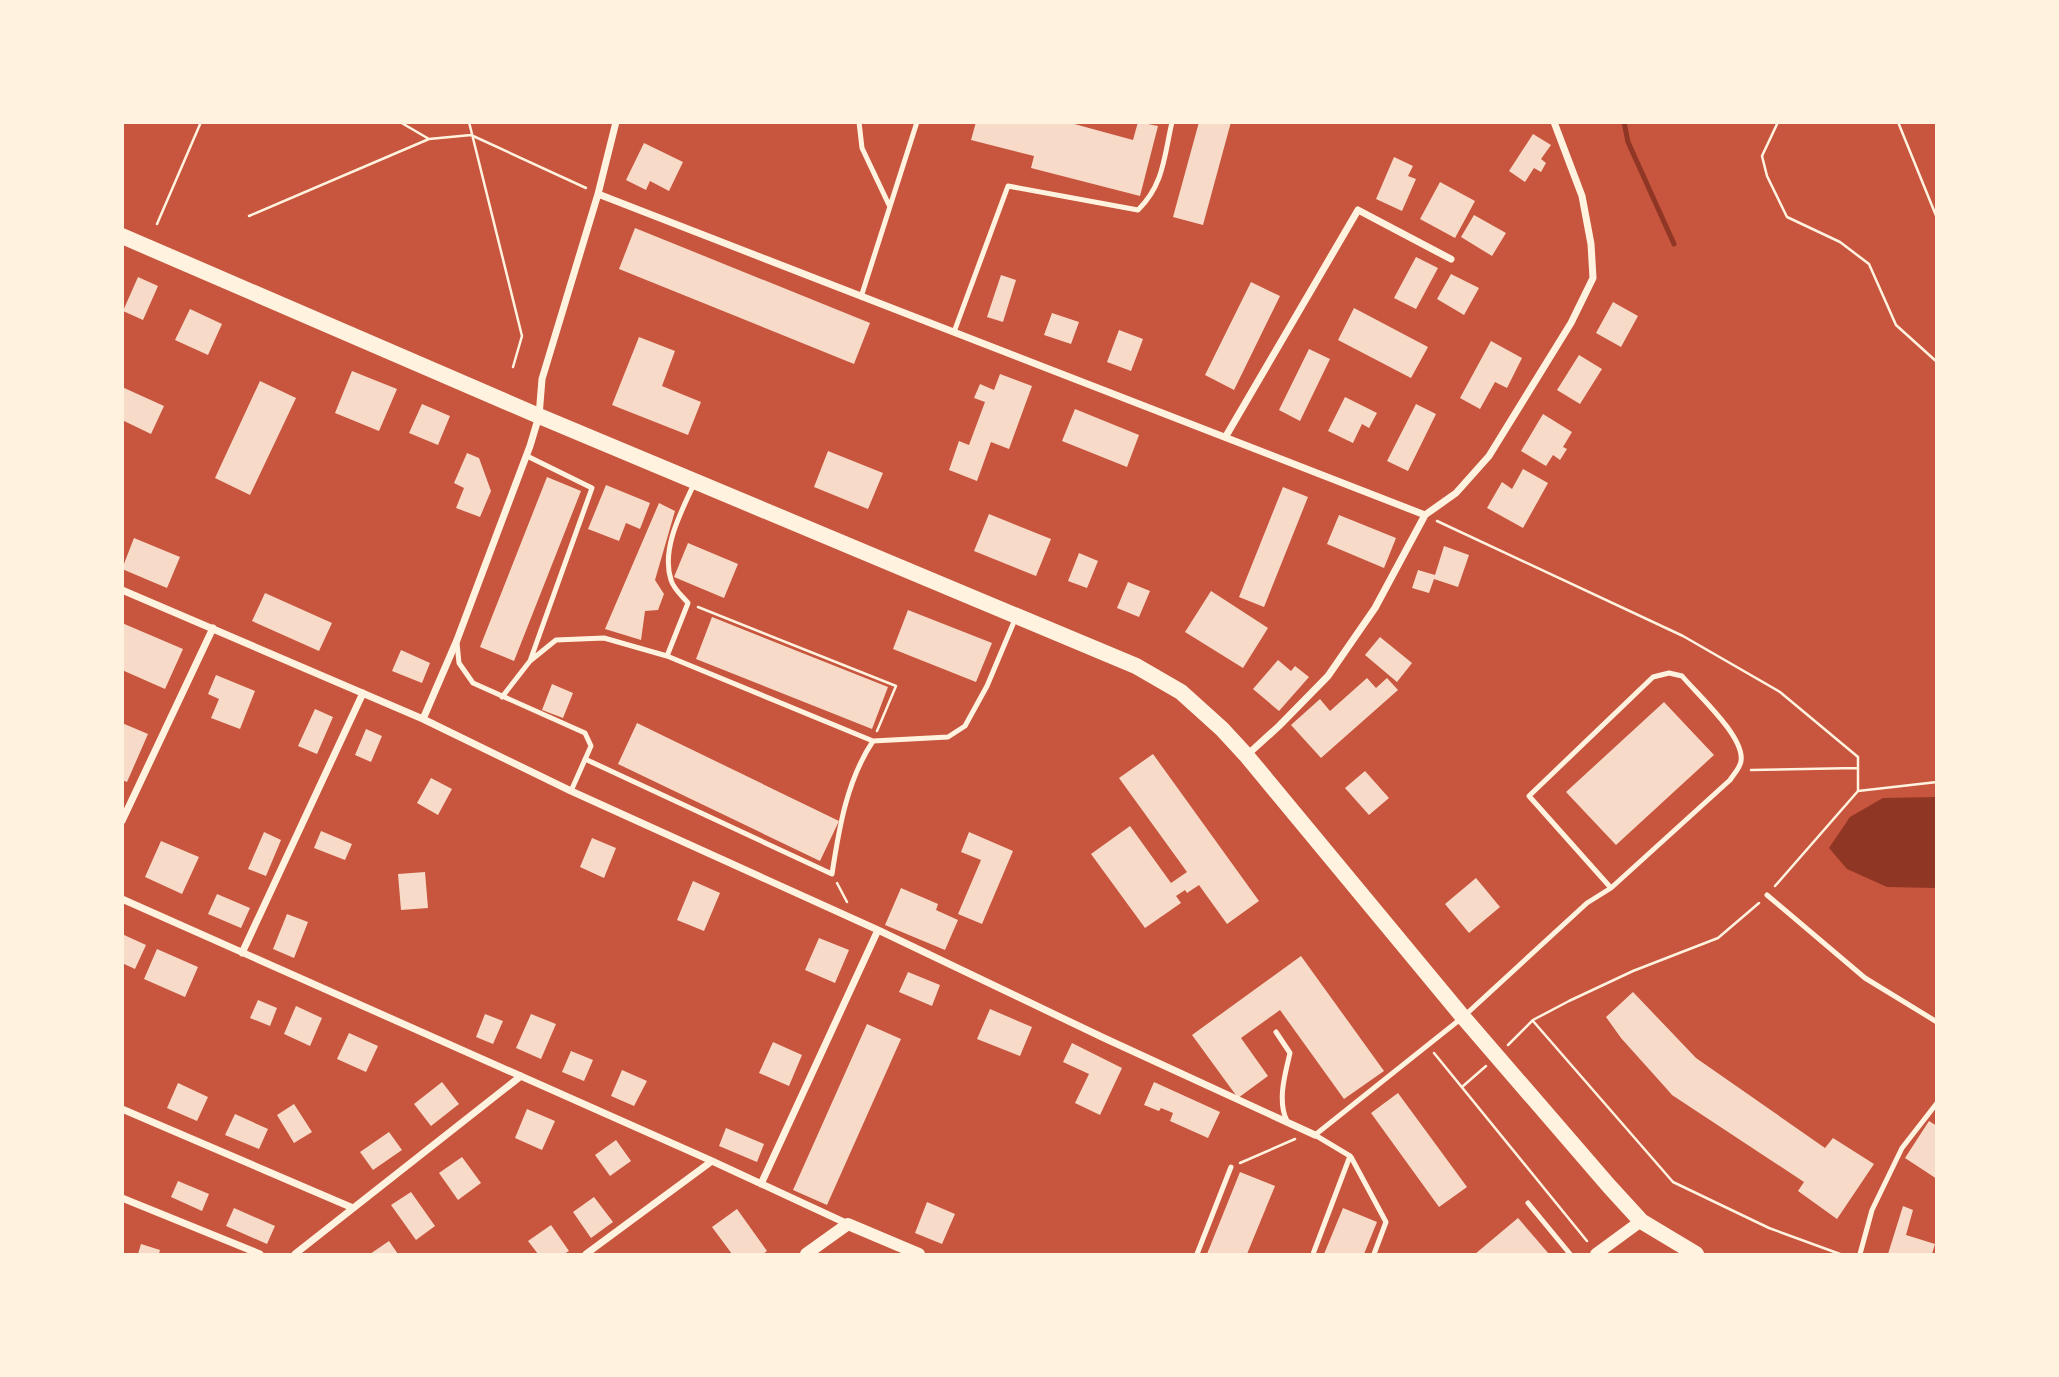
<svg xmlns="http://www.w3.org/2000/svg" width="2059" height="1377" font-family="'Golos Text',sans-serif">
	<rect width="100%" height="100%" fill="#c8553d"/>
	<path fill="#8f3625" d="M1936,797V888L1887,887L1847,869L1829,848L1850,817L1883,798Z"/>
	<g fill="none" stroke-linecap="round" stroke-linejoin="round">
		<path stroke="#8f3625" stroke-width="5" d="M1624,122L1628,142L1674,244"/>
	</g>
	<path fill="#f7dbc8" d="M976,122H1067L1133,140L1138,122L1158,126L1140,196L1031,168L1034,156L971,140Z
		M1199,122H1231L1203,225L1173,217Z
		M1533,134L1551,145L1541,159L1546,163L1541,172L1534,168L1525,182L1509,171Z
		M644,143L683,162L669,191L650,181L646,190L626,180Z
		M1394,157L1413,166L1408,176L1416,179L1402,211L1376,199Z
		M1440,182L1475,201L1455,238L1420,219Z
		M1474,215L1506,233L1492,256L1461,237Z
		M635,228L870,323L854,364L619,269Z
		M1416,257L1438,268L1416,309L1394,298Z
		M1451,274L1479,288L1464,315L1437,299Z
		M1001,275L1016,280L1003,322L987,317Z
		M138,277L158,286L143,320L123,311Z
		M1251,282L1280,296L1234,390L1205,375Z
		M1613,302L1638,316L1621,347L1596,333Z
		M1354,308L1428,347L1411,378L1338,340Z
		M190,309L222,324L208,355L175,340Z
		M1052,313L1079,322L1071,344L1044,335Z
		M1119,330L1143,339L1131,371L1107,362Z
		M639,337L675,351L662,386L701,402L688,435L612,405Z
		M1491,341L1522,358L1507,388L1495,382L1480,409L1460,398Z
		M1309,349L1330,359L1300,421L1279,410Z
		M1579,355L1602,369L1580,404L1557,390Z
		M352,371L397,389L379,431L335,413Z
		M1000,374L1032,386L1009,449L991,442L977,481L949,470L959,441L969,445L985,402L974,398L980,384L994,390Z
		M260,381L296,398L250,495L215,478Z
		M122,387L164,406L151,434L122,420Z
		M1345,397L1377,413L1369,428L1362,424L1353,443L1328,431Z
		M422,404L450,416L438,445L409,433Z
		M1416,404L1436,414L1408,471L1387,461Z
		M1075,409L1139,435L1127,467L1062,441Z
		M1543,414L1572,432L1563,447L1567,449L1560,460L1553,455L1546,466L1521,451Z
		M828,451L883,473L868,509L814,487Z
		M467,453L479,458L491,491L480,517L456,508L464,488L454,483Z
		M1523,469L1548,483L1523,528L1487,508L1502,482L1512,489Z
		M547,477L581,491L514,661L480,647Z
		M606,485L650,503L640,529L626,523L619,541L588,529Z
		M1283,487L1308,497L1264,607L1239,597Z
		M659,503L675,511L655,580L664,594L658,610L645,611L641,640L605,629Z
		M989,514L1051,539L1036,576L974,551Z
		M1339,515L1396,538L1384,568L1327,544Z
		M134,538L180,557L167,588L122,569Z
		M688,543L738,564L724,598L674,577Z
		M1444,546L1469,555L1458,587L1434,579L1429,593L1412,588L1418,570L1435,575Z
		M1079,553L1098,561L1087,588L1068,581Z
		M1128,582L1150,591L1139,617L1117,608Z
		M1211,591L1268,628L1243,668L1185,632Z
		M265,593L332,623L319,651L252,621Z
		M908,610L992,643L976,682L893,649Z
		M712,617L888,687L872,729L696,659Z
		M122,623L183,649L165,689L122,670Z
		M1380,637L1412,663L1397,682L1365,655Z
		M401,650L430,663L422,683L392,671Z
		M1278,660L1291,671L1295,666L1309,677L1279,711L1253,689Z
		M216,675L255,691L240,729L211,718L219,699L208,694Z
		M1367,678L1376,688L1387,678L1398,690L1321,758L1291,725L1320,699L1330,711Z
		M552,684L573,693L563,718L542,710Z
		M1664,702L1714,755L1616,845L1566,792Z
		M315,709L333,717L317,754L298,746Z
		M122,723L148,734L127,782L122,780Z
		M637,723L839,821L820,861L618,764Z
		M366,729L382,736L371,762L355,755Z
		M1153,754L1259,901L1227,924L1199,885L1187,893L1185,890L1176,896L1181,903L1145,928L1091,854L1130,826L1171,883L1187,872L1119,778Z
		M1365,771L1389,798L1369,815L1345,788Z
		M431,778L452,789L438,815L417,803Z
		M321,831L352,844L345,860L314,848Z
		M264,832L281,840L266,876L248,869Z
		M969,832L1013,851L982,924L958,914L981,860L961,852Z
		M592,838L616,848L604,878L580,867Z
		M161,841L199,857L182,894L145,877Z
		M425,872L428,908L401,910L398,874Z
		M1476,878L1500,907L1469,933L1445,904Z
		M693,881L720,893L704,931L677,920Z
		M901,888L938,904L936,910L958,920L945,950L885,925Z
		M217,894L250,908L241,928L208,914Z
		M287,914L308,922L294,958L273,949Z
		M122,934L146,945L135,969L122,963Z
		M819,938L849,950L835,983L805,970Z
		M157,949L198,967L185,997L144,979Z
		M1301,956L1384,1071L1344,1099L1280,1010L1241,1038L1268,1076L1238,1098L1192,1035Z
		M908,972L940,985L932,1006L899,992Z
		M1633,992L1696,1058L1825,1148L1833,1138L1874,1164L1837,1219L1798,1191L1804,1182L1672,1095L1665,1087L1621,1038L1606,1017Z
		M258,1000L277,1008L270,1026L250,1018Z
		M296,1006L322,1018L310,1046L284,1034Z
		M990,1009L1032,1027L1020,1056L977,1039Z
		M485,1014L503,1021L493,1044L476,1037Z
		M531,1014L556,1024L541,1059L516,1048Z
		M867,1024L901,1039L827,1205L793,1190Z
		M349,1033L378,1046L366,1072L337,1059Z
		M773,1042L802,1055L789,1086L759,1073Z
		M1072,1043L1122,1068L1100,1115L1075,1103L1089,1074L1063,1062Z
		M571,1051L593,1060L584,1081L562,1072Z
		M622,1070L647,1081L634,1106L611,1096Z
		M442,1082L459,1104L431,1126L414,1104Z
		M1154,1082L1220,1112L1208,1138L1170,1121L1173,1113L1161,1108L1159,1111L1144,1105Z
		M178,1083L208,1097L197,1121L167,1108Z
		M1398,1093L1467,1187L1439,1207L1371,1113Z
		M294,1104L312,1132L294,1143L277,1115Z
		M527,1109L555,1121L542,1150L515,1138Z
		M235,1114L268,1129L259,1149L225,1135Z
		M1929,1121L1937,1126V1179L1905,1158Z
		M726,1128L764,1144L757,1162L719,1146Z
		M389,1132L402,1150L373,1170L360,1152Z
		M616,1140L631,1161L610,1176L595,1155Z
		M462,1157L481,1183L458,1200L439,1173Z
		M1240,1172L1275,1186L1247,1254H1207Z
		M178,1181L209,1194L202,1211L171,1197Z
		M411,1192L435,1226L416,1240L391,1205Z
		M594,1197L613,1222L591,1238L573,1212Z
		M927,1202L955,1214L942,1244L915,1233Z
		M1903,1206L1913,1210L1906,1235L1935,1244L1932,1254H1888Z
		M234,1208L275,1226L267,1244L226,1226Z
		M1343,1208L1377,1222L1364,1254H1324Z
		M737,1209L767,1251L763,1254H732L712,1227Z
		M1518,1218L1549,1254H1475Z
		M551,1225L569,1251L564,1254H538L528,1241Z
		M389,1241L398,1254H370Z
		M141,1244L160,1250L159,1254H138Z"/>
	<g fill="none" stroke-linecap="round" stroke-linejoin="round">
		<path stroke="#fff3e0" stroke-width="2.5" d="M400,122L429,139L471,135L586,188
			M469,122L522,336L513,367
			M1778,122L1762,156L1767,176L1787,217L1840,242L1869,264L1896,325L1937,362
			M1898,122L1937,218
			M249,216L429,139
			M157,224L201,122
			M1437,521L1683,636L1780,692L1858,757V791L1775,886
			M698,607L896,686L877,731
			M1751,770L1857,768
			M1858,791L1937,782
			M837,883L847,902
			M1533,1021L1673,1182L1769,1228L1840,1254
			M1508,1045L1533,1020L1569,1001L1633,971L1718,938L1759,903
			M1434,1053L1587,1241
			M1462,1087L1486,1066
			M1240,1163L1295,1139"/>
		<path stroke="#fff3e0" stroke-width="5" d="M859,122L862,148L889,205
			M861,297L917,122
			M954,332L1008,186L1138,210C1164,184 1164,157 1172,122
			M527,456L592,488L530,661
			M694,484C681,512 661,549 671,580C673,588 682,596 688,603L667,656L873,741
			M457,643L459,663L473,683L585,733L591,746L571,791
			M502,697L530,661L556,640L604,638L667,656
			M585,759L832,874C839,828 847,780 873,741L948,737L965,726L987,686L1016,617
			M1767,895L1865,978L1937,1022
			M1276,1032L1290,1053C1285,1074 1277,1101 1287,1121
			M1351,1157L1386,1222L1374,1254
			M1528,1203L1570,1254
			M1197,1254L1231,1167
			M1313,1254L1350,1156L1315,1135L1463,1017L1587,903L1611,888L1730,780C1734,774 1740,768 1741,761C1745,737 1698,695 1682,676L1669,673L1653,677L1529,796L1611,888
			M1860,1254L1872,1210L1902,1148L1937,1103"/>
		<path stroke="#fff3e0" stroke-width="7" d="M598,194L1425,515
			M1226,436L1358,210L1451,259
			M122,590L423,719L571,791L878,930L1104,1038L1315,1135
			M423,719L457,640L530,446L539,416L542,379L598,194L616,122
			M1247,755L1279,726L1328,676L1375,608L1425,515L1456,493L1489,456L1571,323L1593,278L1591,244L1582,196L1554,122
			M122,821L213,628
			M122,899L712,1161L848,1224
			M242,953L363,693
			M122,1109L353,1208
			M761,1184L878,930
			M122,1198L260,1254
			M295,1254L521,1076
			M586,1254L712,1161"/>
		<path stroke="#fff3e0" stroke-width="12" d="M806,1254L848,1224L919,1254
			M1596,1254L1641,1221"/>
		<path stroke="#fff3e0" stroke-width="16" d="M122,236L539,416L1136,666L1181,692L1222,729L1246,755L1463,1017L1609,1186L1641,1221L1696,1254"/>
	</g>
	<rect width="2059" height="1377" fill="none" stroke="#fff3e0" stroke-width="248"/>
</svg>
